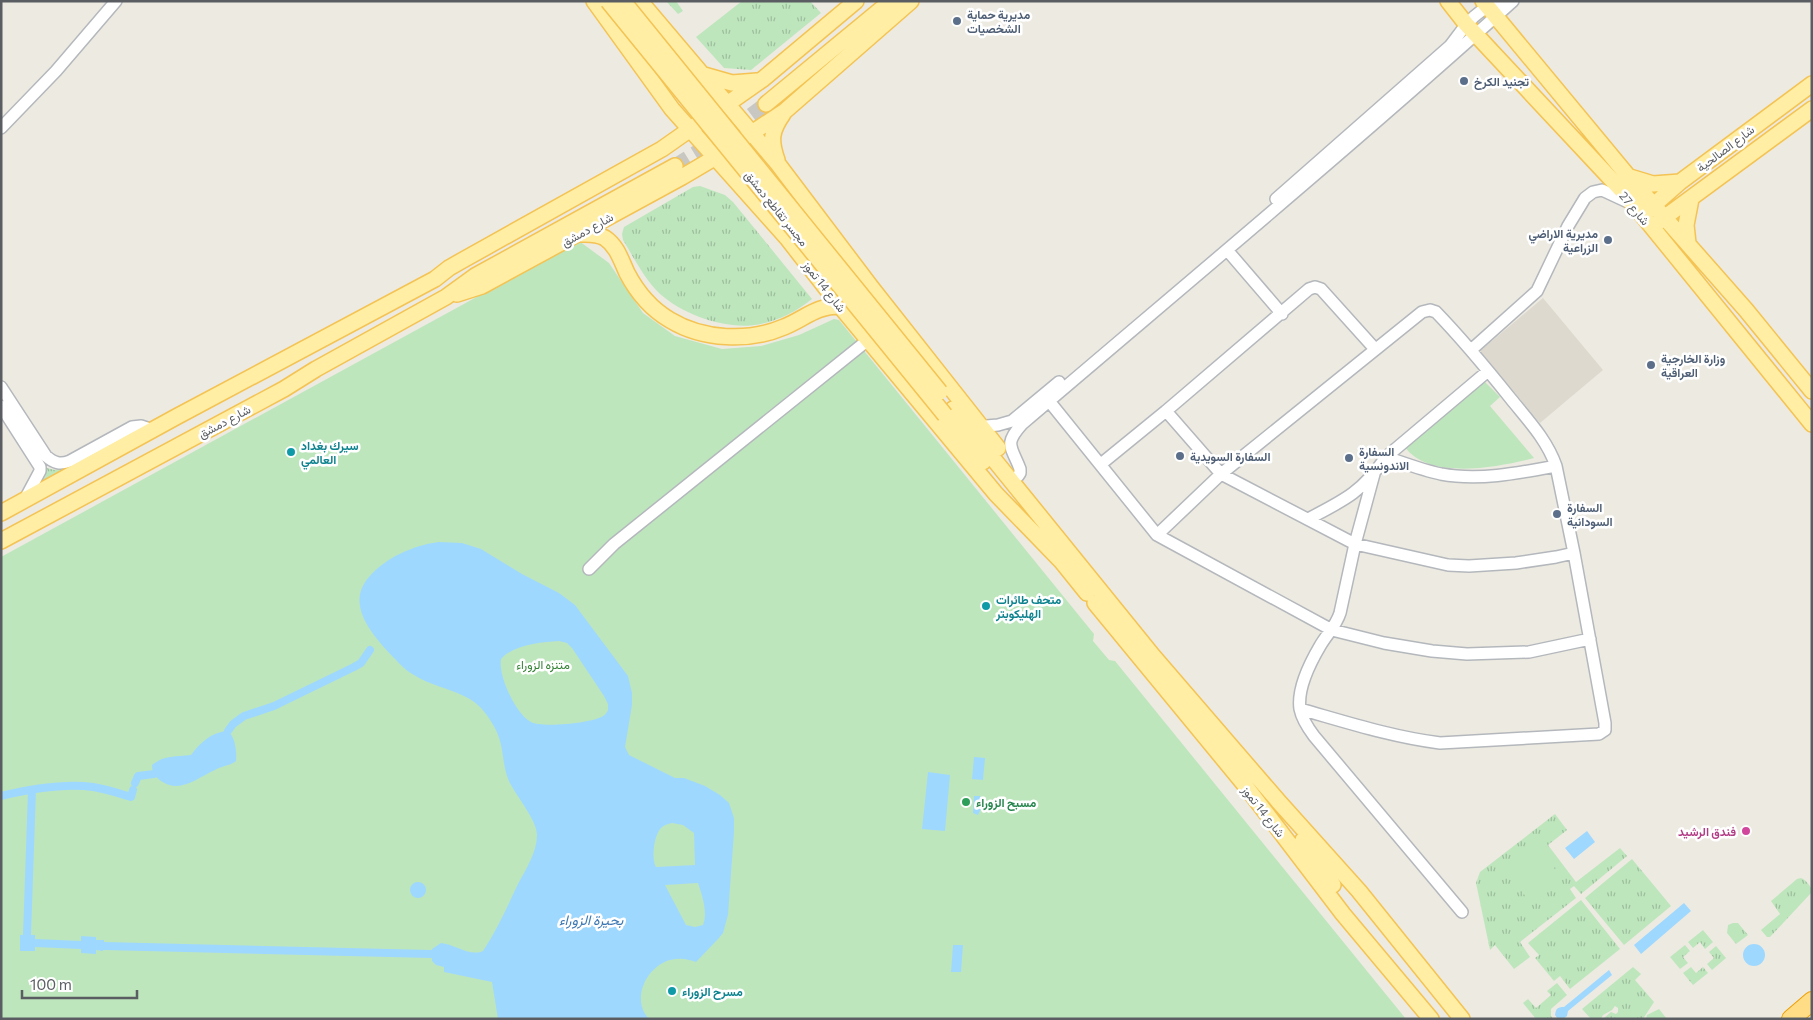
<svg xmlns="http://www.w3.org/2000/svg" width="1813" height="1020" font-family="Commissioner,Vazirmatn,sans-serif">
	<defs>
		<pattern id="grass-tufts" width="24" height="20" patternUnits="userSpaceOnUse" patternTransform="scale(1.25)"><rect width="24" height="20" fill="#bee6bd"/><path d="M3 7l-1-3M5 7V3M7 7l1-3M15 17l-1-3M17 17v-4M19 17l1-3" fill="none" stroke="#9dbe9d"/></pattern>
	</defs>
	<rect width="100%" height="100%" fill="#edeae1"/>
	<path fill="#ddd9cf" d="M1543,298L1603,370L1540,423L1480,351Z"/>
	<path fill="url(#grass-tufts)" d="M666,1H676L683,11L678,14Z
		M742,1H810L821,13L751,70L724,68L696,37Z
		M700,186L725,195L733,202L812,299C797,311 780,320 761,324C729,331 685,316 660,294C645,280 634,258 623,240L622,234L624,227L693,187Z
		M47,468L55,470L69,468L38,484L45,477Z
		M1555,814L1567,830L1548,845L1576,882L1620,848L1627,856L1581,894L1574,886L1570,889L1576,898L1520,942L1530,957L1514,969L1495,945L1490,950L1476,883L1480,872Z
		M1632,859L1671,906L1624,945L1585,898Z
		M1801,878C1806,880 1812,887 1812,892L1770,937H1767L1761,930L1780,914L1771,901L1797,879Z
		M1581,900L1620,949L1570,989L1560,976L1554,981L1535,958L1539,955L1528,943Z
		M1733,923H1738L1748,935L1736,944L1727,933L1728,925Z
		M1703,930L1713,942L1705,949L1700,942L1693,948L1688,942Z
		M1685,945L1690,951L1683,957L1688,963L1680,969L1670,957Z
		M1716,946L1726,958L1712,970L1707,964L1714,958L1709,952Z
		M1633,967L1641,974L1635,980L1654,1002L1643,1019L1604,1018L1611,1012L1616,1014L1618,1012V1008L1615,1006L1612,1010L1603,1015L1601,1019H1591L1582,1009Z
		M1691,967L1696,973L1703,967L1708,973L1693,985L1683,973Z
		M1557,983L1567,995L1551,1009V1016L1553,1019H1536L1523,1003L1528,999L1536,1008L1551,995L1547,991Z
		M1659,1009L1667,1019H1646L1647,1015Z"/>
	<path fill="#bee6bd" d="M579,241L609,263L643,313L675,336L722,349L761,346L799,335L834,319L839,320L1094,634L1093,641L1109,660L1115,661L1406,1019H1V557Z
		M1482,379L1500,397L1490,406L1534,458C1499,467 1429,481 1405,447Z
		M1534,843L1558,873L1527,898L1503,868Z"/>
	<path fill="#9fd8ff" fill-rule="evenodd" d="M439,542L462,543L481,549L522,574L559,593L575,605L628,676L632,693V705L625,747L629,755L675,778H684L705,786L720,795L729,803L734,818V832L728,915L723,933L719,938L696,962C690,960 683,958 676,959C649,961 629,998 649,1019H498L492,982L444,972V967L436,965L432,961V949L441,943C454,944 470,957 483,951C497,930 507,907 518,884C526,869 537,852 537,835C537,821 518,798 511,785C503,771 504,755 500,741C497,729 489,717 481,708C466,691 434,688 414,675C406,671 400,664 394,658C374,637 344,605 369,577C385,558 414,545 439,542ZM559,641L567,643L572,648L604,696L608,704V710C607,712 605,715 603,716C593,723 542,728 531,722C516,714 498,676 501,659C513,645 541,642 559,641ZM672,823L683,825L694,833L695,865L656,867C651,859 654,835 661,828C664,825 668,824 672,823ZM698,883C702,895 708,912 703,925L695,927L686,925L665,885Z
		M228,731C235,736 237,752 236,761C230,766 221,766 215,770C197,778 180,794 161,781C155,777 152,772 152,765C164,755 175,757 191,755C200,743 211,732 228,731Z
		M974,757L985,758L983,780L972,779Z
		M928,772L950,775L945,831L922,829Z
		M974,796H980L982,806L978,815L973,813Z
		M1587,831L1595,842L1574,859L1565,848Z
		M410 890a8 8 0 1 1 16 0a8 8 0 1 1-16 0Z
		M1684,903L1691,911L1641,954L1634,945Z
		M20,935H35V951H20Z
		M81,936L96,937V940H104L103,951L96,950V954L81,953Z
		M1743 955a11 11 0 1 1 22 0a11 11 0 1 1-22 0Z
		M953,945H963L961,972H951Z
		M1609,970L1612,975L1568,1011L1567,1016L1563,1019H1558L1555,1015C1556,1009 1557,1007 1564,1007Z"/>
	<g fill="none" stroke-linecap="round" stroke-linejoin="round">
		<path stroke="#9fd8ff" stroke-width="8" d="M228,731L233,724L244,716L274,706L354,667L361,663L370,650
			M135,783L138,776L154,774
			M1,796C30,789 64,783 93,787C106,789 118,793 131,797L133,790
			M27,935L32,790
			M35,943L81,945
			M104,946L431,954"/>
		<path stroke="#c8c7c1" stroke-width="15" stroke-dasharray="15 8" stroke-linecap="butt" d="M632,44L664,78
			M675,166L725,135L766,104"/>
		<g stroke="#b4b8bc" stroke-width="14">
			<path id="minor" d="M1,128L56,71L116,1
				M1276,199L1450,46C1466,25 1474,11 1500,1
				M1227,250L1282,314
				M1471,350L1537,291L1568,226L1585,198L1593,192L1602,190L1630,203
				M1,387L46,456C54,463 60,465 70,461L132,427L141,426L153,430
				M1049,401L1157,535L1332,630L1384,643L1432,651L1467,654L1529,652L1590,639
				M1,406L40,467V471L24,501
				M1166,411L1221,474L1355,544L1448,565L1469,566L1516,563L1556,557L1574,553
				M975,427L998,425L1012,421L1059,382
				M1386,457C1404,463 1422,470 1441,474C1479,481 1519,473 1556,466
				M1101,464L1166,411L1309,289L1315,287L1321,289L1375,349
				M1374,474L1355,544L1340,613C1336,626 1327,634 1320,646C1310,663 1297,689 1300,709C1302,719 1308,728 1314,736L1462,912
				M1018,476L1020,473V469C1012,447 1003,445 1022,424C1186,284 1352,146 1513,1
				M1308,519C1345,500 1362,492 1386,457L1488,371
				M1157,535L1221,474L1422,312L1430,310L1436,312C1463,340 1487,369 1511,399C1528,420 1547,440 1556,466L1574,553L1605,723V730L1599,734L1440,743C1392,737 1346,722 1300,709
				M589,569L614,544L868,340"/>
		</g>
		<g stroke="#f4c353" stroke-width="18">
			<path id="major" d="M594,1L672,109L787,238L840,306L996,494L1064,564
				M640,1L778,164L871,287L998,448
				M1448,1L1466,24L1626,195L1812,424
				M1483,1L1628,176L1746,310L1812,391
				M704,75L732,83L757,81
				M766,104L891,1
				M720,109L763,79L856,1
				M744,138L785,111L911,1
				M777,160C770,140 771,131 783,114
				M1630,177L1653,184L1680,182
				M1647,211L1680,182L1812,84
				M1657,223L1812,109
				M579,234C588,234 597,233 605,238C617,246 621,260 627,273C637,292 651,309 670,320C703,340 749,342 784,327C806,318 815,306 840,306
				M1688,243L1686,225L1691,199
				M457,294L482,286L682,177L721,154
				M953,409L1153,656L1279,802L1359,891L1462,1019
				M948,418L983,462
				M1,513L176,417L435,279L449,268L463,260L662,149L699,123
				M1,541L284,389L316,369L446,297L475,276L675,166
				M1058,557L1087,593
				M1095,603L1244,784L1343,914L1431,1019
				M1303,840L1333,885"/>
		</g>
		<g stroke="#ee9e00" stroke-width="20">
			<path id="highway" d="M1791,1019L1812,1001"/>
		</g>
		<use href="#minor" stroke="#fff" stroke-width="11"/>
		<use href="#major" stroke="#ffeea4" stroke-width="15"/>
		<use href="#highway" stroke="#ffdd86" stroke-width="18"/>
		<g stroke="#f4c353" stroke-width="18" stroke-linecap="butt">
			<path id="major-bridge" d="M608,1L945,415
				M623,1L940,392"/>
		</g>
		<use href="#major-bridge" stroke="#ffeea4" stroke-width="15"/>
	</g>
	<g fill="#5c6f8a" stroke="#fff" stroke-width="2">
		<circle cx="957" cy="21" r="5"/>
		<circle cx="1464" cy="81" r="5"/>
		<circle cx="1608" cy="240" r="5"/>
		<circle cx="1651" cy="365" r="5"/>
		<circle cx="1180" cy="456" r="5"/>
		<circle cx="1349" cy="458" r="5"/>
		<circle cx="1557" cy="514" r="5"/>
	</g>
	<g fill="#0f9aa8" stroke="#fff" stroke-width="2">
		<circle cx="291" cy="452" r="5"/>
		<circle cx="986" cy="606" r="5"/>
		<circle cx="672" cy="991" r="5"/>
	</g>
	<circle fill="#2e9e5b" stroke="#fff" stroke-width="2" cx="966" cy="802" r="5"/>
	<circle fill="#d1479c" stroke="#fff" stroke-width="2" cx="1746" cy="831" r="5"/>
	<g text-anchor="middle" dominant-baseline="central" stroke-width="5" stroke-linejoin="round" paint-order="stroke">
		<g font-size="12" font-weight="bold" fill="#4e5e75" stroke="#fff" text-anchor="start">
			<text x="967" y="14">مديرية حماية<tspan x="967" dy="14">الشخصيات</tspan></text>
			<text x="1474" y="81">تجنيد الكرخ</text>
			<text x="1598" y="233" text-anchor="end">مديرية الاراضي<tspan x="1598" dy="14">الزراعية</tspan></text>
			<text x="1661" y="358">وزارة الخارجية<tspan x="1661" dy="14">العراقية</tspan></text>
			<text x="1359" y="451">السفارة<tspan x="1359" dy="14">الاندونسية</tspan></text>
			<text x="1190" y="456">السفارة السويدية</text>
			<text x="1567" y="507">السفارة<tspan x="1567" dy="14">السودانية</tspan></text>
		</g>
		<g font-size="12" fill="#5a5e62" stroke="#fff">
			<text transform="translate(1725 148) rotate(-37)">شارع الصالحية</text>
			<text transform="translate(777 208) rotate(51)">مجسر تقاطع دمشق</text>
			<text transform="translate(1635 208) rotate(50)">شارع 27</text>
			<text transform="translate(587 229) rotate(-29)">شارع دمشق</text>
			<text transform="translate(825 286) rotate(52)">شارع 14 تموز</text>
			<text transform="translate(224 421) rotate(-28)">شارع دمشق</text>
			<text transform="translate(1264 811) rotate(52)">شارع 14 تموز</text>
		</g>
		<g font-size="12" font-weight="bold" fill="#0d838f" stroke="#fff" text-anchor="start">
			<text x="301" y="445">سيرك بغداد<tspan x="301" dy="14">العالمي</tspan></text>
			<text x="996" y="599">متحف طائرات<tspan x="996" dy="14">الهليكوبتر</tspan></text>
			<text x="682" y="991">مسرح الزوراء</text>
		</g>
		<g font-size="12" fill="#328233" stroke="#fff">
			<text x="543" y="664">متنزه الزوراء</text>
		</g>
		<g font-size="12" font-weight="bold" fill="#27864d" stroke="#fff" text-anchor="start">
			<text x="976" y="802">مسبح الزوراء</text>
		</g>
		<g font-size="12" font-weight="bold" fill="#b23c85" stroke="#fff" text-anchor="end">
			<text x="1736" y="831">فندق الرشيد</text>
		</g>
		<g font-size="14" font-style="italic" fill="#3b78b3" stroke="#fff">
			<text x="591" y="919">بحيرة الزوراء</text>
		</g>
	</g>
	<rect width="1813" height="1020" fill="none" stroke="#5a5e62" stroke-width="5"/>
	<path d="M22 990v8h115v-8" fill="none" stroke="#5a5e62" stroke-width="2.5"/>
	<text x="30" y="990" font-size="15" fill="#5a5e62" stroke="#ffffff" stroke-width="4" paint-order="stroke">100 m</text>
</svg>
